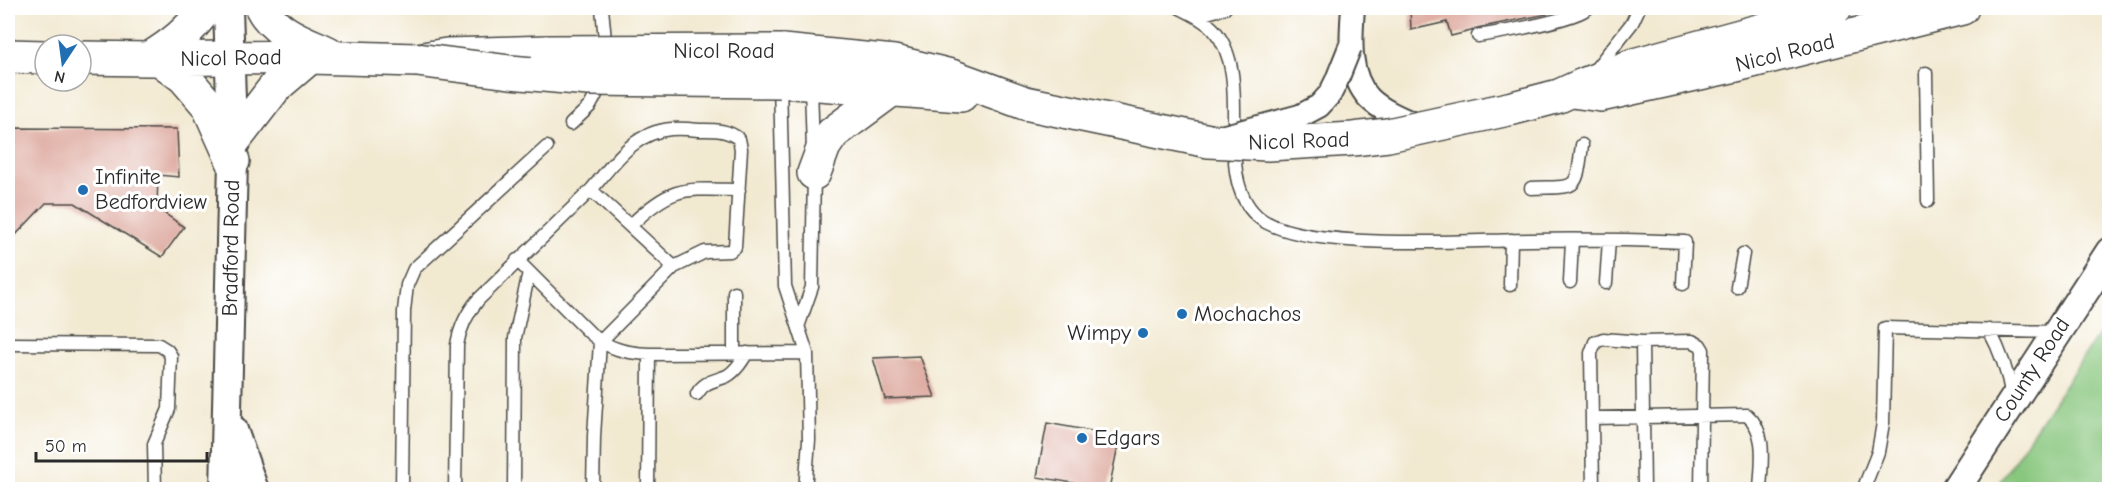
<svg xmlns="http://www.w3.org/2000/svg" width="2117" height="497" font-family="'Comic Neue',sans-serif">
	<rect width="100%" height="100%" fill="#fff"/>
	<filter id="ink" filterUnits="userSpaceOnUse"><feTurbulence type="fractalNoise" baseFrequency=".0167" numOctaves="2"/><feDisplacementMap in="SourceGraphic" scale="12" xChannelSelector="R" yChannelSelector="G"/><feConvolveMatrix kernelMatrix="1 2 1 2 8 2 1 2 1" color-interpolation-filters="sRGB"/></filter>
	<filter id="wash" filterUnits="userSpaceOnUse"><feTurbulence type="fractalNoise" baseFrequency=".008" numOctaves="4" result="noise"/><feDisplacementMap in="SourceGraphic" scale="24" xChannelSelector="R" yChannelSelector="G"/><feGaussianBlur stdDeviation="1.35" result="paint"/><feColorMatrix in="noise" values="0 0 0 0 0 0 0 0 0 0 0 0 0 0 0 0 0 1.4 0 .05"/><feComposite in="paint" operator="in"/></filter>
	<g filter="url(#wash)">
		<rect width="100%" height="100%" fill="#f2e9d1"/>
		<path fill="#87c67d" stroke="#597854" stroke-width="1.5" d="M2109,319V489H1995Z"/>
		<g id="blocks">
			<path fill="#daa296" d="M1410,8H1546L1547,14L1477,28L1471,31L1451,36L1447,22L1411,30Z
				M8,128L177,129L179,177L158,175L157,208L184,227L162,257L75,203H46L8,243Z
				M920,356L935,397L885,399L873,358Z
				M1047,423L1120,436L1109,489L1037,477Z"/>
		</g>
	</g>
	<g filter="url(#ink)">
		<use href="#blocks" fill-opacity="0" stroke="#494844" stroke-width="1.5"/>
		<g fill="none" stroke-linecap="round" stroke-linejoin="round">
			<g stroke="#494844" stroke-width="15">
				<path id="service" d="M602,8L606,51
					M1180,8C1192,14 1205,20 1214,30C1256,79 1211,174 1257,216C1298,253 1472,240 1530,240C1582,239 1633,240 1685,242L1683,284
					M1196,16L1225,8
					M1478,36C1502,32 1571,21 1588,8
					M1595,70L1632,23L1639,8
					M1926,73L1928,201
					M780,82L785,286L807,353L809,440L805,490
					M811,85L813,151
					M571,124L590,106L604,80
					M1531,188C1578,186 1576,193 1582,145
					M591,190C613,164 634,132 671,129C680,128 690,129 699,130C714,130 727,129 739,139L741,149L735,247L730,251L705,252L674,267L600,342L594,436L593,490
					M631,225C672,185 684,189 739,190
					M517,260L590,333C608,349 626,353 649,354L807,353
					M1570,282L1572,240
					M1606,283L1609,240
					M1510,285L1511,240
					M1737,287L1743,254
					M799,324L812,287L814,174
					M1989,330C2001,352 2008,372 2012,397
					M8,344L159,345L167,350L171,356L169,409L154,444L155,490
					M734,353V292
					M697,394C704,381 715,381 727,376C736,371 742,361 747,353
					M1593,418L1747,415C1768,433 1761,465 1760,490
					M402,490L404,311L407,285L414,269L547,147
					M455,490L457,345C460,327 466,314 478,300L591,190L674,267
					M514,490L515,338L529,272
					M648,490L649,354
					M1593,490L1591,353L1595,342L1603,339L1642,342
					M1644,490L1642,342L1692,341L1700,345L1703,350L1701,490
					M1863,490L1878,452L1883,423L1885,328L2056,332"/>
			</g>
			<g stroke="#494844" stroke-width="26">
				<path id="minor" d="M1353,8C1351,37 1347,74 1369,98C1383,112 1405,120 1423,128"/>
			</g>
			<g stroke="#494844" stroke-width="32">
				<path id="tertiary" d="M233,430L254,490
					M225,490L233,161L228,8
					M1955,490L2110,252"/>
			</g>
			<g stroke="#494844" stroke-width="36">
				<path id="secondary" d="M262,8C275,33 304,42 328,53
					M782,51L894,62L951,76L1025,103
					M8,56L45,57
					M81,58L149,59L310,57L417,60L447,55L548,52
					M149,59C173,44 189,32 206,8
					M160,59L184,77L208,105L233,161
					M780,81L961,95
					M1572,91L1601,95L1732,66L1962,8
					M1513,108L1559,96L1583,85L1634,65L1784,24L1835,8
					M232,143L276,86L310,57
					M814,173L824,146L833,133L891,90"/>
			</g>
			<use href="#service" stroke="#fff" stroke-width="12"/>
			<use href="#minor" stroke="#fff" stroke-width="22"/>
			<use href="#tertiary" stroke="#fff" stroke-width="28"/>
			<use href="#secondary" stroke="#fff" stroke-width="33"/>
			<g stroke="#494844" stroke-width="26" stroke-linecap="butt">
				<path id="minor-bridge" d="M1225,136L1300,116L1319,106L1330,94L1336,82L1350,47"/>
			</g>
			<g stroke="#494844" stroke-width="36" stroke-linecap="butt">
				<path id="secondary-bridge" d="M548,52L782,51
					M417,60L510,72L589,79L780,81
					M1025,103L1209,141L1268,144L1353,139L1388,135L1513,108"/>
			</g>
			<use href="#minor-bridge" stroke="#fff" stroke-width="22"/>
			<use href="#secondary-bridge" stroke="#fff" stroke-width="33"/>
		</g>
	</g>
	<g fill="#1f6fb2" stroke="#fff" stroke-width="2">
		<circle cx="83" cy="190" r="6"/>
		<circle cx="1182" cy="314" r="6"/>
		<circle cx="1143" cy="333" r="6"/>
		<circle cx="1082" cy="438" r="6"/>
	</g>
	<g text-anchor="middle" dominant-baseline="central" stroke-width="6" stroke-linejoin="round" paint-order="stroke">
		<g font-size="22" fill="#2b2b2b" stroke="#fff">
			<text x="724" y="51">Nicol Road</text>
			<text transform="translate(1785 53) rotate(-14)">Nicol Road</text>
			<text transform="translate(231 58) rotate(-1)">Nicol Road</text>
			<text transform="translate(1299 141) rotate(-2)">Nicol Road</text>
			<text transform="translate(231 248) rotate(-89)">Bradford Road</text>
			<text transform="translate(2032 370) rotate(-57)">County Road</text>
		</g>
		<g font-size="22" fill="#2b2b2b" stroke="#fff" text-anchor="start">
			<text x="95" y="177">Infinite<tspan x="95" dy="25">Bedfordview</tspan></text>
			<text x="1194" y="314">Mochachos</text>
			<text x="1131" y="333" text-anchor="end">Wimpy</text>
			<text x="1094" y="438">Edgars</text>
		</g>
	</g>
	<rect width="2117" height="497" fill="none" stroke="#fff" stroke-width="30"/>
	<g transform="translate(63 63) rotate(193)"><circle r="28" fill="#ffffff" stroke="#aaaaaa" stroke-width="1.5"/>
	<path d="M0-4.5L10 22L0 15L-10 22Z" fill="#1f6fb2"/>
	<text y="-9" font-size="16" font-weight="bold" text-anchor="middle" fill="#2b2b2b">N</text>
	</g>
	<path d="M36 452v9h171v-9" fill="none" stroke="#2b2b2b" stroke-width="3"/>
	<text x="45" y="452" font-size="18" fill="#2b2b2b" stroke="#ffffff" stroke-width="4.5" paint-order="stroke">50 m</text>
</svg>
